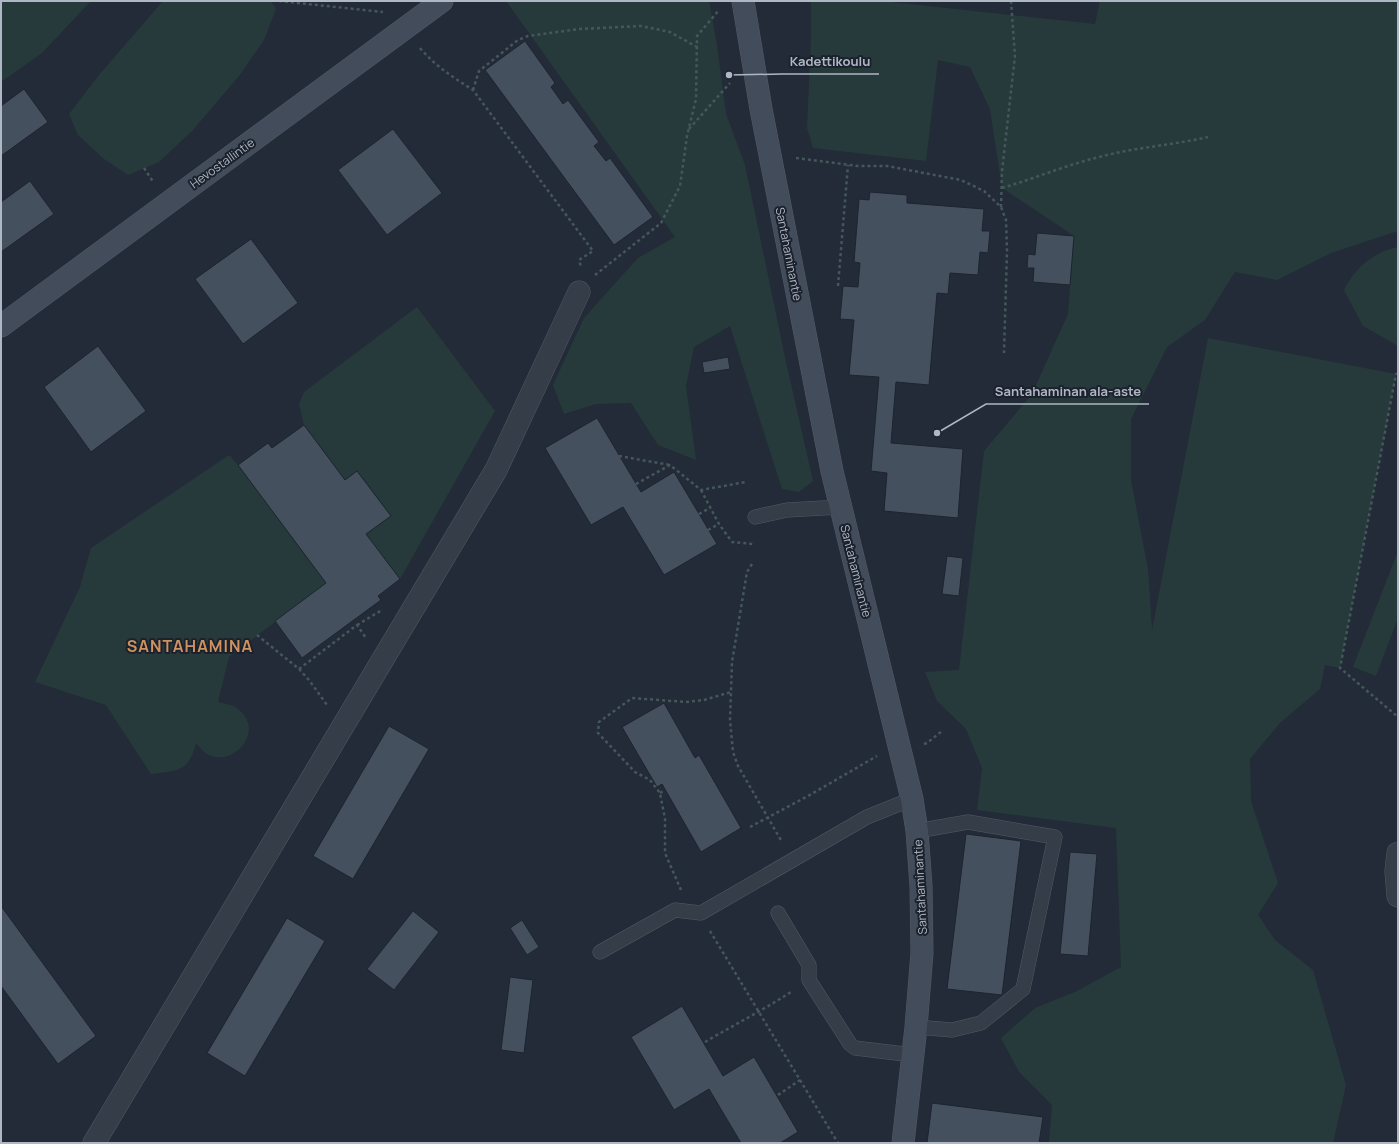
<svg xmlns="http://www.w3.org/2000/svg" width="1399" height="1144" font-family="Manrope,sans-serif">
	<rect width="100%" height="100%" fill="#222b37"/>
	<path fill="#273a3b" d="M1,1H91L42,53L1,82Z
		M163,1H271L276,9L264,40L239,76L193,130L159,162L128,175L104,159L78,135L69,114L99,75Z
		M506,1H709L717,45L726,114L745,165L786,362L813,481L799,492L782,489L730,326L694,347L686,386L696,460L658,445L631,403L596,404L564,414L553,385L584,318L638,258L675,237Z
		M811,1H882L1095,24L1100,1H1398V231L1331,253L1277,280L1235,272L1205,320L1167,347L1131,419V480L1148,569L1152,630L1208,338L1396,374L1340,668L1325,665L1320,689L1280,723L1250,759L1251,801L1278,883L1258,915L1275,940L1313,970L1346,1085L1333,1143H1049L1052,1105L1019,1072L1001,1038L1035,1008L1075,992L1121,967L1116,828L977,810L982,768L966,729L937,701L925,672L959,670L984,451L1032,394L1068,314L1074,236L1002,188L990,109L970,67L938,60L926,161L813,148L807,128L811,40Z
		M1398,247V346L1363,326L1344,290C1355,268 1373,252 1398,247Z
		M417,307L495,411L400,579L366,534L391,516L357,471L345,480L304,425L299,404L304,392Z
		M229,455L238,465L326,583L229,657L218,702C225,704 232,704 238,709C266,730 234,769 207,754C203,752 199,746 196,743C189,772 177,771 151,774L106,705L35,682L80,587L91,548Z
		M1398,551V618L1376,676L1353,667Z"/>
	<path fill="#45505f" stroke="#1c242f" d="M525,41L555,83L551,87L563,104L568,100L599,142L594,146L606,161L610,158L653,217L614,245L485,70Z
		M24,89L48,122L1,156V106Z
		M393,129L442,193L387,235L338,170Z
		M30,181L54,214L1,252V202Z
		M870,192L907,195V203L984,209L982,231H990L988,253L980,252L978,275L950,273L948,294L937,293L929,385L896,382L891,443L963,449L958,518L884,511L887,473L871,471L879,377L849,375L854,320L840,319L843,286L858,287L860,263L854,262L859,199L869,200Z
		M1037,233L1074,236L1070,285L1033,282L1034,268H1027L1028,254L1035,255Z
		M251,239L298,303L243,344L195,279Z
		M98,346L146,411L91,452L44,387Z
		M728,357L730,369L704,373L702,362Z
		M597,418L641,492L674,472L717,544L664,575L623,507L591,525L545,448Z
		M304,425L345,480L357,471L391,516L366,534L400,579L378,596L381,600L302,658L275,621L326,583L238,465L268,443L272,448Z
		M947,556L963,558L959,596L942,594Z
		M664,703L695,758L699,755L741,828L701,852L662,784L657,787L622,727Z
		M389,726L429,749L353,879L313,856Z
		M966,834L1021,841L1002,995L947,989Z
		M1070,852L1097,854L1088,956L1060,954Z
		M1,906L96,1036L58,1064L1,986Z
		M413,911L439,932L394,990L367,969Z
		M287,918L325,941L245,1076L207,1053Z
		M522,920L539,947L527,955L510,928Z
		M510,977L533,980L524,1053L501,1050Z
		M682,1006L723,1076L754,1057L798,1132L780,1143H741L709,1089L674,1110L631,1037Z
		M932,1103L1043,1117L1039,1143H927Z"/>
	<g fill="none" stroke-linecap="round" stroke-linejoin="round">
		<g stroke="#535a66" stroke-width="15">
			<path id="lane" d="M755,517L787,510L841,507
				M778,913L809,965V980L850,1044L855,1048L913,1055
				M600,952L675,910L701,913L867,817L912,799
				M916,1027L952,1030L981,1023L1023,989L1055,837L968,822L917,831"/>
		</g>
		<g stroke="#535a66" stroke-width="23">
			<path id="street" d="M1398,853L1396,871L1398,896
				M94,1143L496,470L579,292"/>
		</g>
		<g stroke="#535a66" stroke-width="23">
			<path id="secondary" d="M743,1L761,109L832,471L912,799L917,831L921,886L922,953L916,1027L903,1143
				M1,326L442,1"/>
		</g>
		<path stroke="#45575a" stroke-width="2.5" stroke-dasharray="3 3" stroke-linecap="butt" d="M279,1L383,12
			M420,48C435,66 454,78 473,90L593,251L579,260L581,267
			M473,90L479,71L518,40L528,36L579,29L641,26L670,32L697,47
			M689,129L730,83
			M796,158L858,166H887L961,180L984,191L1001,207L1006,220L1007,251L1004,353
			M144,168L154,183
			M1002,188C1036,178 1069,164 1103,156C1138,147 1174,145 1208,137
			M1001,207L1002,171L1015,56L1011,1
			M595,275L661,223L680,186L687,136L696,99L697,36L719,10
			M838,286L848,165
			M1398,373L1396,374L1340,668L1398,717
			M619,456L670,465
			M636,484L670,465L701,490L746,482
			M701,490L719,524L732,542L753,544
			M699,514L710,508
			M708,530L719,524
			M752,564L747,572L732,662L730,720L733,752L738,766L782,842
			M357,625L382,610
			M257,635L299,669L309,680L327,705
			M299,669L357,625L366,638
			M924,744L927,743L942,731
			M660,793L665,790
			M750,827L808,796L877,756
			M681,890L665,853V819L660,793L650,780L635,772L598,733L599,722L632,698L686,702L704,700L731,692
			M710,931L838,1143
			M705,1042C734,1025 763,1010 791,992
			M778,1095L800,1080"/>
		<use href="#lane" stroke="#353d48" stroke-width="14"/>
		<use href="#street" stroke="#353d48" stroke-width="22"/>
		<use href="#secondary" stroke="#434c5b" stroke-width="22"/>
	</g>
	<g text-anchor="middle" dominant-baseline="central" stroke-width="4" stroke-linejoin="round" paint-order="stroke">
		<g font-size="12" fill="#b0b7c4" stroke="#1b222d">
			<text transform="translate(222 163) rotate(-36)">Hevostallintie</text>
			<text transform="translate(789 254) rotate(79)">Santahaminantie</text>
			<text transform="translate(856 571) rotate(76)">Santahaminantie</text>
			<text transform="translate(920 887) rotate(-93)">Santahaminantie</text>
		</g>
		<g font-size="16" font-weight="bold" letter-spacing="1" fill="#ce9261" stroke="#1b222d">
			<text x="190" y="646">SANTAHAMINA</text>
		</g>
	</g>
	<path fill="none" stroke="#b0b7c4" stroke-width="1.5" d="M729 75L782 74H879M937 433L986 404H1149"/>
	<g fill="#b0b7c4" stroke="#1b222d" stroke-width="1.5">
		<circle cx="729" cy="75" r="4"/>
		<circle cx="937" cy="433" r="4"/>
	</g>
	<g font-size="13" text-anchor="middle" font-weight="bold" fill="#b0b7c4" stroke="#1b222d" stroke-width="4" stroke-linejoin="round" paint-order="stroke">
		<text x="830" y="66">Kadettikoulu</text>
		<text x="1068" y="396">Santahaminan ala-aste</text>
	</g>
	<rect width="1399" height="1144" fill="none" stroke="#b0b7c4" stroke-width="4"/>
</svg>
